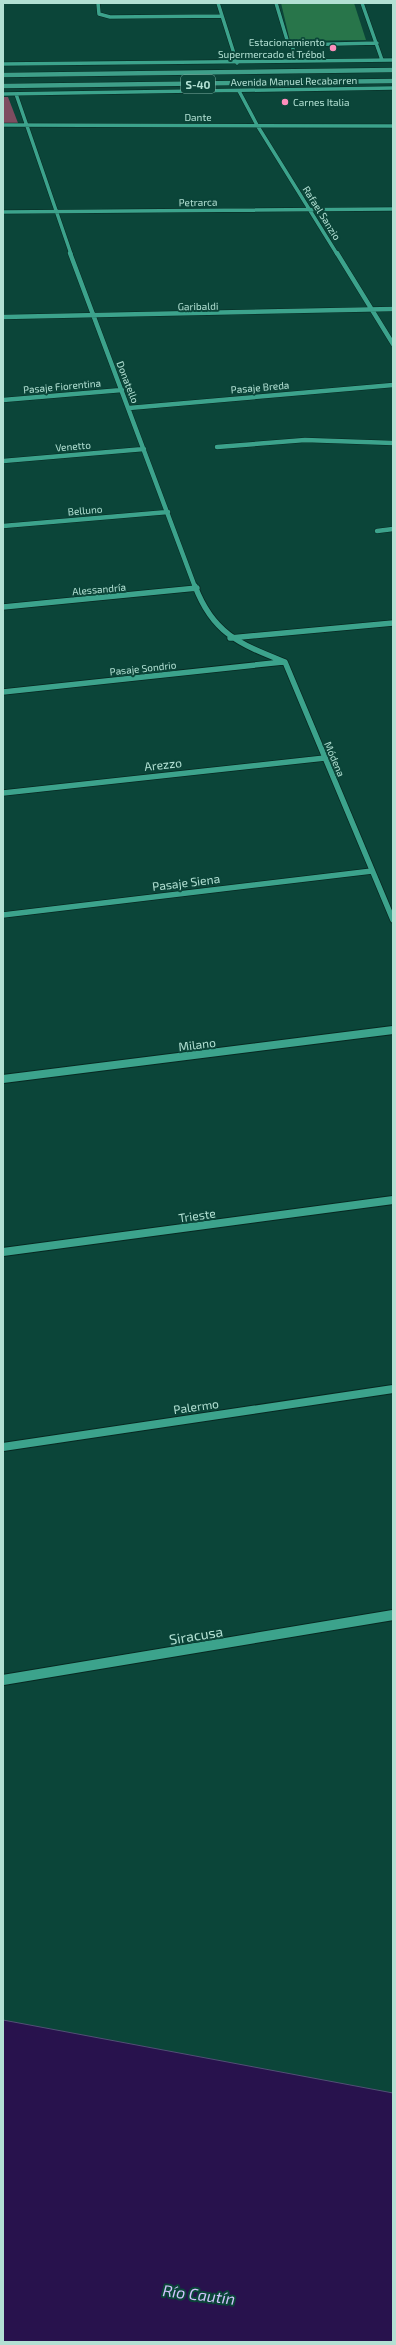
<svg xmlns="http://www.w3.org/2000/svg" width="396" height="2345" font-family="'Exo 2',sans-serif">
	<rect width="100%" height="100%" fill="#0b4539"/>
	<path fill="#7e4d60" d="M3,97H8L18,123H3Z"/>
	<path fill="#28124d" stroke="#515075" d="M3,2020L393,2093V2342H3Z"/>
	<path fill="#28754a" d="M281,3H354L366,40L290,41Z"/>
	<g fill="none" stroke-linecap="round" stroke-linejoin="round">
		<g stroke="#072821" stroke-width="4.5">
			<path id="minor-far4" d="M98,3L99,14L110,17L222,16
				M218,3L237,63
				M276,3L288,43L293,45
				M362,3L382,60
				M293,61V45L377,43
				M3,64L393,60
				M239,91L257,125L337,254
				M3,94L393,88
				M16,94L71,254
				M3,125L393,126
				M3,212L393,209"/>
		</g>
		<g stroke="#072821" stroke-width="5.5">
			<path id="minor-far3" d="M70,253L195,587
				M337,253L393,344
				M3,317L393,309
				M3,400L122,390
				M129,408L393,385
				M217,447L305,440L393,443
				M3,461L144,449
				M3,526L168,512
				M377,531L393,529"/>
		</g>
		<g stroke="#072821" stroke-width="7">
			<path id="minor-far2" d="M195,586C213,634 240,644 285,662L393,920
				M3,607L197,588
				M230,638L393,623
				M3,692L283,662
				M3,793L325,758
				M3,915L372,871"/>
		</g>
		<g stroke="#072821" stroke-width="10">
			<path id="minor-far1" d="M3,1079L393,1030
				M3,1252L393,1200
				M3,1447L393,1389"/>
		</g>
		<g stroke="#072821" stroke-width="12">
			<path id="minor" d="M3,1680L393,1615"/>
		</g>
		<g stroke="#072821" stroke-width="5.5">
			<path id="major" d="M3,75L393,70
				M3,86L393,81"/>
		</g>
		<use href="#minor-far4" stroke="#3ca38c" stroke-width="3.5"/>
		<use href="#minor-far3" stroke="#3ca38c" stroke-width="4.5"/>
		<use href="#minor-far2" stroke="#3ca38c" stroke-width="5.5"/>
		<use href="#minor-far1" stroke="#3ca38c" stroke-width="8"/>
		<use href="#minor" stroke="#3ca38c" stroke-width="10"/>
		<use href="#major" stroke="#3e9f89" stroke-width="4.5"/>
	</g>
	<g fill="#fe8ebc" stroke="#0b4539" stroke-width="1.5">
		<circle cx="333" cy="48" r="4"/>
		<circle cx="285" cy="102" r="4"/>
	</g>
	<g text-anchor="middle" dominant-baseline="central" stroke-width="4" stroke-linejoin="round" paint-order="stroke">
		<g font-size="10" fill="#b2e0d3" stroke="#0b4539" text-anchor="end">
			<text x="325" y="42">Estacionamiento<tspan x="325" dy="12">Supermercado el Trébol</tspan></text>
			<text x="293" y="102" text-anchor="start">Carnes Italia</text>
		</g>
		<g font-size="10" fill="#b2e0d3" stroke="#0b4539">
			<text transform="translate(294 81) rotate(-1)">Avenida Manuel Recabarren</text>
			<text x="198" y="117">Dante</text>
			<text transform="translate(198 202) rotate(-1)">Petrarca</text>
			<text transform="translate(322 213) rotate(58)">Rafael Sanzio</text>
			<text transform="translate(198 306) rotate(-1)">Garibaldi</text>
			<text transform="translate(128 382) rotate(69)">Donatello</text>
			<text transform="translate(62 386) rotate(-5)">Pasaje Fiorentina</text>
			<text transform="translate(260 387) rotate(-5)">Pasaje Breda</text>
			<text transform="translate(73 446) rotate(-5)">Venetto</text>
			<text transform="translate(85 510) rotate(-5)">Belluno</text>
			<text transform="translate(99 589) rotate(-5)">Alessandría</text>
			<text transform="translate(143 668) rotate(-6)">Pasaje Sondrio</text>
			<text transform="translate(335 759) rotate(67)">Módena</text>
		</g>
		<rect fill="#0b4539" stroke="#80b2a5" stroke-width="1" x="181" y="75" width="34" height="18" rx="3"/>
		<g font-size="11" font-weight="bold" fill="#b2e0d3">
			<text x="198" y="84">S-40</text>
		</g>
		<g font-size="12" fill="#b2e0d3" stroke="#0b4539">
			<text transform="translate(163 764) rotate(-6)">Arezzo</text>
			<text transform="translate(186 882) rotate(-7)">Pasaje Siena</text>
			<text transform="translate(197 1044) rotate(-7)">Milano</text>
			<text transform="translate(197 1215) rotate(-8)">Trieste</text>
			<text transform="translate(196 1406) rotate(-8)">Palermo</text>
		</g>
		<g font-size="14" fill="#b2e0d3" stroke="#0b4539">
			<text transform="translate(196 1635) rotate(-9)">Siracusa</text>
		</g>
		<g font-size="16" font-style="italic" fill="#d0c3fc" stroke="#0b4539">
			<text transform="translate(199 2294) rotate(7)">Río Cautín</text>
		</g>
	</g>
	<rect width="396" height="2345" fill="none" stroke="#b2e0d3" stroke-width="8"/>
</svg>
